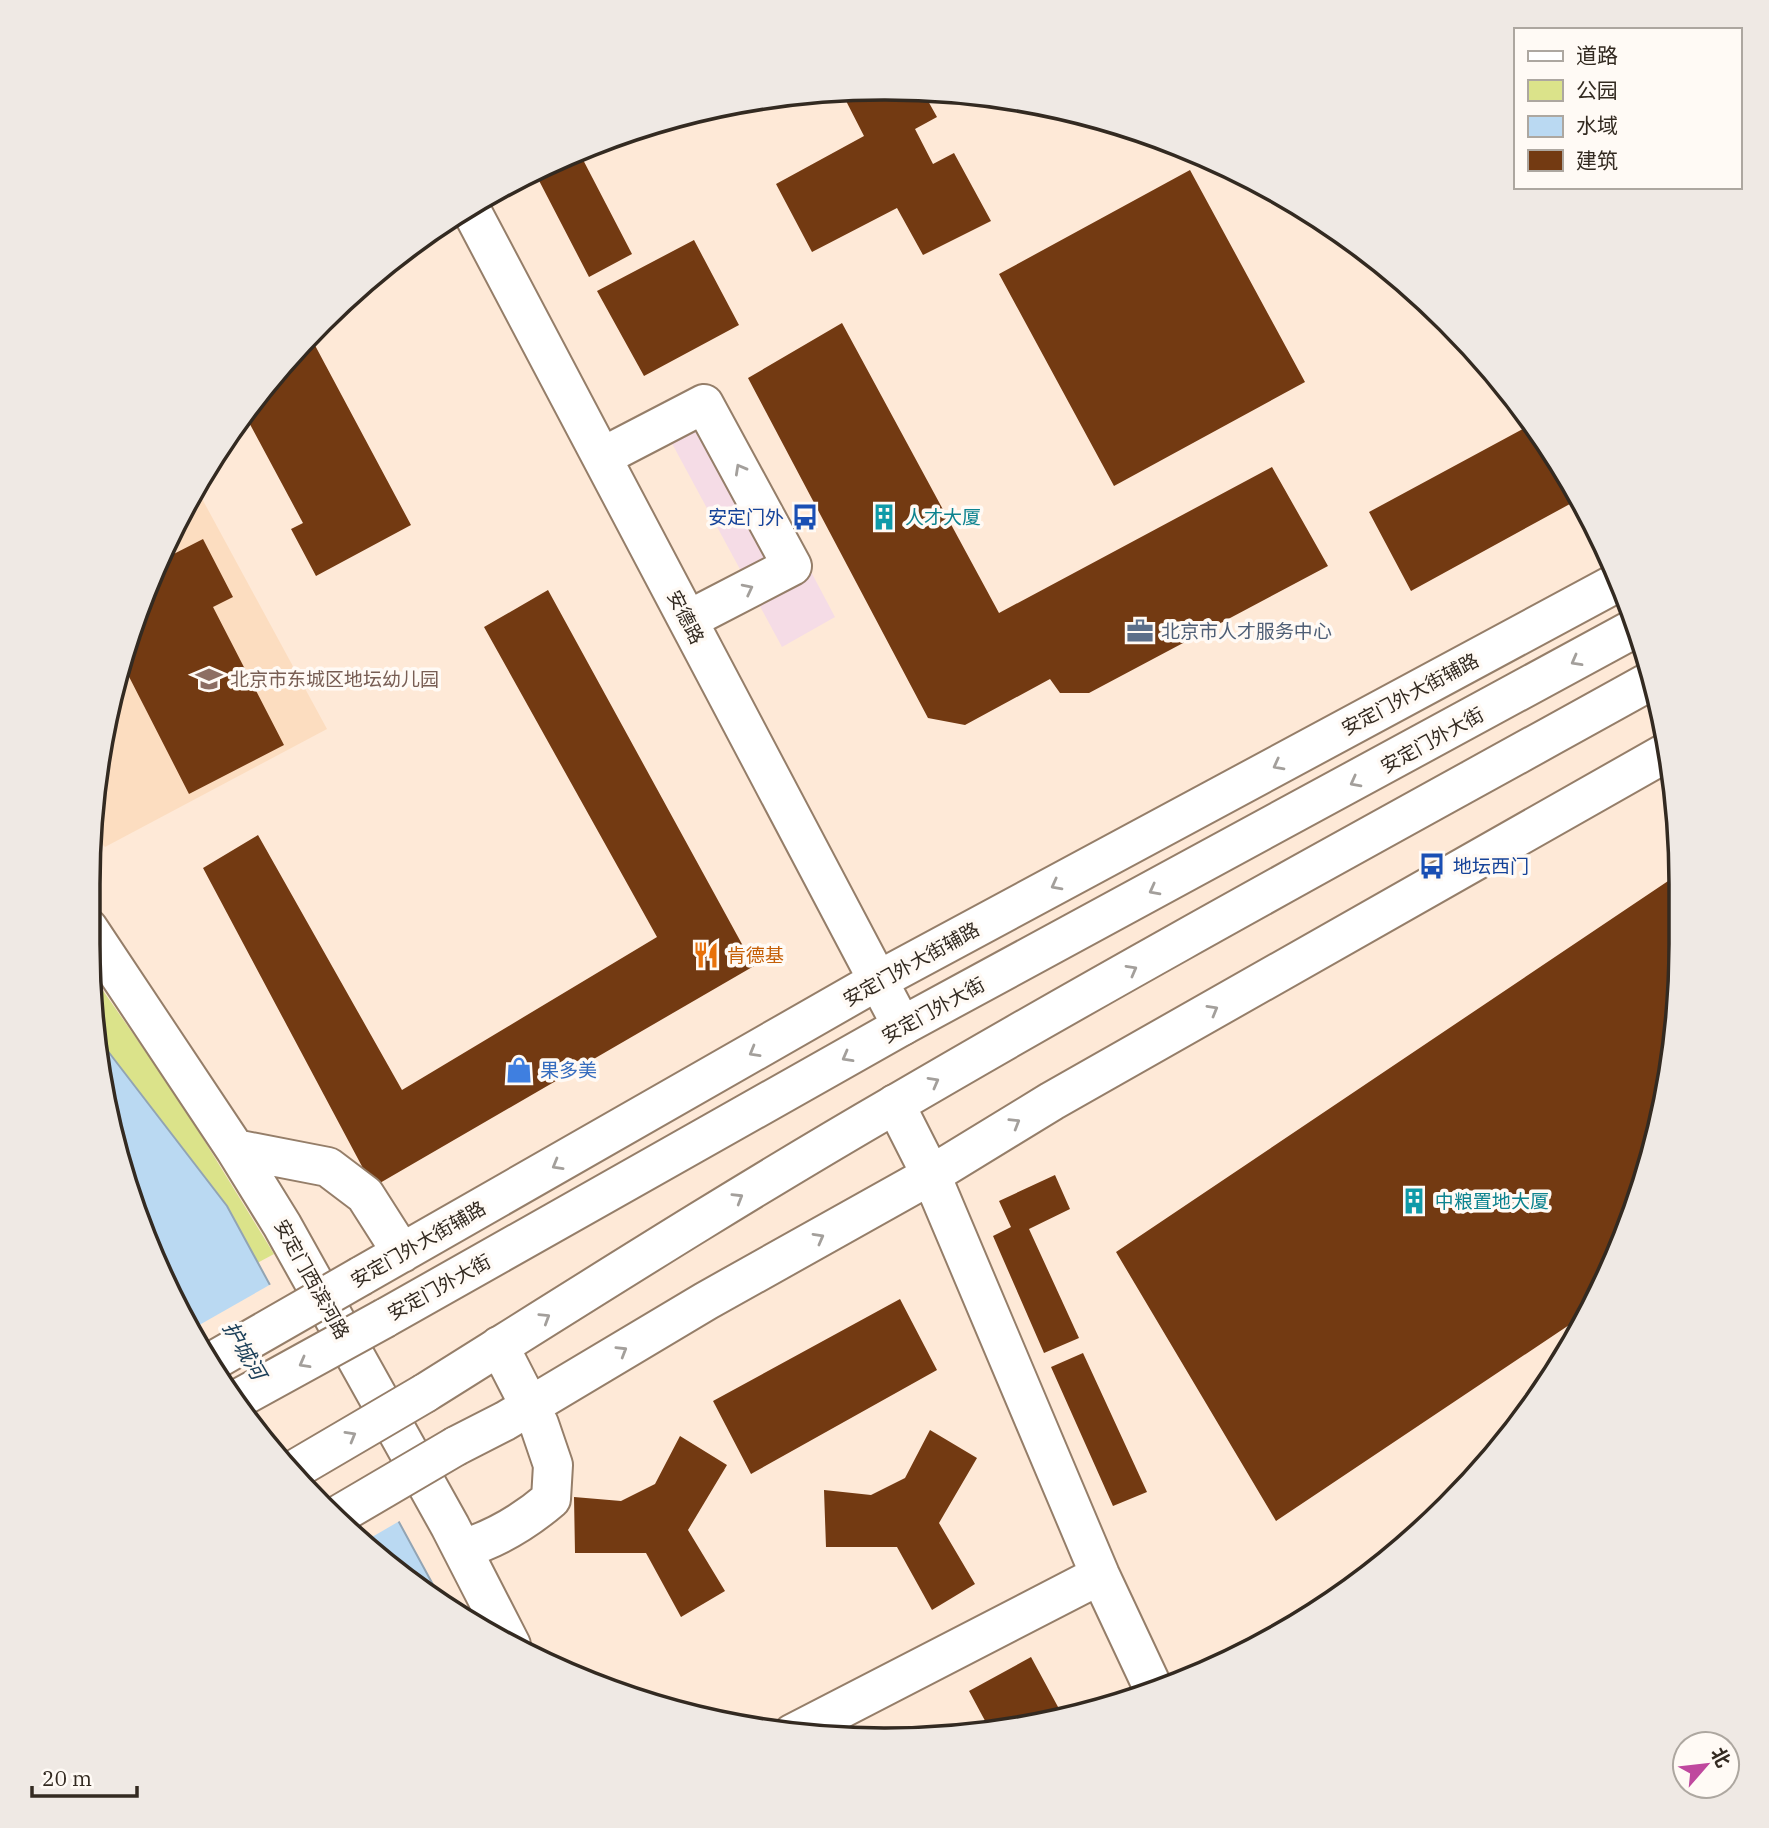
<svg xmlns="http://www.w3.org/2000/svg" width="1769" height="1828" font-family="'IBM Plex Serif','Noto Sans SC',serif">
	<rect width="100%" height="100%" fill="#fee9d7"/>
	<path fill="#f5dce6" d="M712,385L835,617L782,647L655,412Z"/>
	<path fill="#fcddc0" d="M200,495L327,729L105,847L92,833L94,780L130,629L187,503Z"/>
	<path fill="#dbe38a" d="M90,972L180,1101L274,1254L180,1304L148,1249L103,1099Z"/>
	<path fill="#bad9f2" stroke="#92a4b3" stroke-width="2" d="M97,1037L227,1206L443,1603L359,1542L252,1428L148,1249L103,1099Z"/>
	<path fill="#fee9d7" d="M273,1283L403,1519L360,1544L252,1428L194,1328Z"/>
	<path fill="#733a12" d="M857,90L923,92L937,117L915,129L933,164L954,153L991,221L923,255L897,208L812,252L776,184L864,136L844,97Z
		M579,152L632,254L589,277L533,169Z
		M1190,170L1305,382L1114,486L999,274Z
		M694,240L739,325L644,376L597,291Z
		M842,323L999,613L1272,467L1328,566L1089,693H1060L1050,679L965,725L928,718L748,378Z
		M310,336L411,525L316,576L291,529L303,523L245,415L285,359Z
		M1532,424L1579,499L1411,591L1369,512Z
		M203,539L233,597L213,607L284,745L189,794L122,663L130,629L160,561Z
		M548,590L754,966L373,1187L203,868L258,835L402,1090L657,937L484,627Z
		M1680,873V996L1654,1150L1599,1296L1590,1311L1276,1521L1116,1252Z
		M1055,1175L1070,1209L1029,1229L1079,1338L1044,1353L993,1236L1011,1227L999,1201Z
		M900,1299L937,1370L751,1474L713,1401Z
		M1083,1353L1147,1492L1113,1506L1051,1367Z
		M930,1430L977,1458L939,1523L975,1584L932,1610L897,1547H826L824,1490L871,1495L905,1478Z
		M680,1436L727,1465L688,1530L725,1591L681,1617L646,1553H575L574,1497L621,1501L655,1484Z
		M1031,1657L1064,1718L990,1730L969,1691Z"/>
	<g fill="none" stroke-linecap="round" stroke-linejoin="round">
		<g stroke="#957e69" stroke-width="42">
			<path id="minor" d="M470,208L902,1026
				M602,457L704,404L792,566L688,620
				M88,928L235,1149L282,1225L450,1526L511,1645
				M895,1104L931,1175L1100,1575L1154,1690
				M235,1149L328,1167L365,1195L402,1253
				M361,1276L877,981L1618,582
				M456,1446L505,1421L706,1301L931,1175L1052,1101L1667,752
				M462,1549C496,1539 524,1522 551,1499L553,1465L539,1424L499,1346
				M792,1734L1100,1575"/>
		</g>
		<g stroke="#957e69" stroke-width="42">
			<path id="major" d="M385,1318L902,1026L1635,628
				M425,1393C580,1296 735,1197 894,1105C1145,958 1400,820 1654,679"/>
		</g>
		<use href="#minor" stroke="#fff" stroke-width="38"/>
		<use href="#major" stroke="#fff" stroke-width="38"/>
		<g stroke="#957e69" stroke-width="42" stroke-linecap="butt">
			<path id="minor-bridge" d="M213,1361L361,1276
				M335,1517L456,1446"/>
		</g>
		<g stroke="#957e69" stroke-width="42" stroke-linecap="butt">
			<path id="major-bridge" d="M236,1400L385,1318
				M292,1471L425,1393"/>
		</g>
		<use href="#minor-bridge" stroke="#fff" stroke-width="38"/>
		<use href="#major-bridge" stroke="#fff" stroke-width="38"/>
	</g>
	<defs><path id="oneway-chevron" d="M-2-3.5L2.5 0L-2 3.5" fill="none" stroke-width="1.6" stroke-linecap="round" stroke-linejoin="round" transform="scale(1.75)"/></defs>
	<g stroke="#a39f9b">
		<use href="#oneway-chevron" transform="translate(740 469) rotate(-119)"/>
		<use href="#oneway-chevron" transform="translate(748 589) rotate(-27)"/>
		<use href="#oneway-chevron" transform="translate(1576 661) rotate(151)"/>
		<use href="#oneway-chevron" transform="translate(1278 765) rotate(152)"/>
		<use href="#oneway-chevron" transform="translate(1355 782) rotate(152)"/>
		<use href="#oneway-chevron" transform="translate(1056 885) rotate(152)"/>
		<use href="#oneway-chevron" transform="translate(1154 890) rotate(152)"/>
		<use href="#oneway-chevron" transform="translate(1132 970) rotate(-29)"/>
		<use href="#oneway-chevron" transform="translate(1213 1010) rotate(-30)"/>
		<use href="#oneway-chevron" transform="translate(754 1052) rotate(150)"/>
		<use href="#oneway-chevron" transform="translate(847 1057) rotate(151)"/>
		<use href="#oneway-chevron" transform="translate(934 1082) rotate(-29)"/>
		<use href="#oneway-chevron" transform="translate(1015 1123) rotate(-31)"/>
		<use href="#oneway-chevron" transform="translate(557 1165) rotate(150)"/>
		<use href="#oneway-chevron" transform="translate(738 1198) rotate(-31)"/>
		<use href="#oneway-chevron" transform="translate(819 1238) rotate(-29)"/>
		<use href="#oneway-chevron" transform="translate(545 1318) rotate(-32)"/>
		<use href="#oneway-chevron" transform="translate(622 1351) rotate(-31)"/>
		<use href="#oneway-chevron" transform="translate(304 1363) rotate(151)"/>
		<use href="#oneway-chevron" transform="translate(351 1436) rotate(-30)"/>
	</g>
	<defs>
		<g id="bus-bare" transform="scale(2.1)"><path d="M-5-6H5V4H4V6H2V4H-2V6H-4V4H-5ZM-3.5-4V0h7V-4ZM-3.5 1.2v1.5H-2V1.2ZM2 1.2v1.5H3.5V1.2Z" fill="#1a4fb4" stroke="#fffaf5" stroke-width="2.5" paint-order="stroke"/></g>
		<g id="building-bare" transform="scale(2.1)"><path d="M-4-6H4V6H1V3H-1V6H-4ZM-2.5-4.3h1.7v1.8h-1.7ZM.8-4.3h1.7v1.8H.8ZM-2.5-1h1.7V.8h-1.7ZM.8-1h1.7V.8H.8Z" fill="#0f9aa8" stroke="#fffaf5" stroke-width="2.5" paint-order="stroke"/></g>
		<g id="office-bare" transform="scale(2.1)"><path d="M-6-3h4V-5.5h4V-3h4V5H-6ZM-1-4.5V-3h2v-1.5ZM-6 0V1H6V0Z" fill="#5c6f8a" stroke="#fffaf5" stroke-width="2.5" paint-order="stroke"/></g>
		<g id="school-bare" transform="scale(2.1)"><path d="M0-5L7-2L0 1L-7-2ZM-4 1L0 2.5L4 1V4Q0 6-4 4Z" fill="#8d6e63" stroke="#fffaf5" stroke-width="2.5" paint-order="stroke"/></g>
		<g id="restaurant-bare" transform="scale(2.1)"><path d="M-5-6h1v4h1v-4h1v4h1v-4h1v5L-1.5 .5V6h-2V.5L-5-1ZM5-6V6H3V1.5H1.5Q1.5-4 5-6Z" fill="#e8710a" stroke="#fffaf5" stroke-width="2.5" paint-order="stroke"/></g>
		<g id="shop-bare" transform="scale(2.1)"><path d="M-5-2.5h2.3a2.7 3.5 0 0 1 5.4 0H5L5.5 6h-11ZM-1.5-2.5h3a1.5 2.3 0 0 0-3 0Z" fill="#3f7fe0" stroke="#fffaf5" stroke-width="2.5" paint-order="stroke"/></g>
	</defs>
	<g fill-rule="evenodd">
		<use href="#bus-bare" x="805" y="517"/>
		<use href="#building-bare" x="884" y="517"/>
		<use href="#office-bare" x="1140" y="631"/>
		<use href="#school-bare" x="209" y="679"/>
		<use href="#bus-bare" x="1432" y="866"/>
		<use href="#restaurant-bare" x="706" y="955"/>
		<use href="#shop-bare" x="519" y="1070"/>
		<use href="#building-bare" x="1414" y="1201"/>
	</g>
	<g text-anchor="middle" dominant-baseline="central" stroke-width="7" stroke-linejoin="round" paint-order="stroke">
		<g font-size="19" fill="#164399" stroke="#fffaf5" text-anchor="end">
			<text x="784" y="517">安定门外</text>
			<text x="1453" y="866" text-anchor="start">地坛西门</text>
		</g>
		<g font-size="19" fill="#0d838f" stroke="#fffaf5" text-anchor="start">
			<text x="905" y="517">人才大厦</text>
			<text x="1435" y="1201">中粮置地大厦</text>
		</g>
		<g font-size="19" fill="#332a21" stroke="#fffaf5">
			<text transform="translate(686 617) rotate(63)">安德路</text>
			<text transform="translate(1410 694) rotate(-28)">安定门外大街辅路</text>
			<text transform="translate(1432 740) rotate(-29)">安定门外大街</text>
			<text transform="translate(911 964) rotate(-29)">安定门外大街辅路</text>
			<text transform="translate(933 1010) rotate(-29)">安定门外大街</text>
			<text transform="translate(418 1244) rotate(-30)">安定门外大街辅路</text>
			<text transform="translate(312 1279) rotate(61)">安定门西滨河路</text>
			<text transform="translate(439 1287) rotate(-29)">安定门外大街</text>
		</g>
		<g font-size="19" fill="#4e5e75" stroke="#fffaf5" text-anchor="start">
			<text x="1161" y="631">北京市人才服务中心</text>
		</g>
		<g font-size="19" fill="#785e54" stroke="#fffaf5" text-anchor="start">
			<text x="230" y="679">北京市东城区地坛幼儿园</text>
		</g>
		<g font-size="19" fill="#c56008" stroke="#fffaf5" text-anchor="start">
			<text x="727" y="955">肯德基</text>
		</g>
		<g font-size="19" fill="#366cbe" stroke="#fffaf5" text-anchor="start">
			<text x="540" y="1070">果多美</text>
		</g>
		<g font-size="21" font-style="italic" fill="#1d4059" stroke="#fffaf5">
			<text transform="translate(245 1350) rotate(60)">护城河</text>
		</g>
	</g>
	<path d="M0 0H1769V1828H0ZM884 100H885A784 784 0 0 1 1669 884V944A784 784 0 0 1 885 1728H884A784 784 0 0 1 100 944V884A784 784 0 0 1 884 100Z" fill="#efe9e4" fill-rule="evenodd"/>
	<path fill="none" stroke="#332a21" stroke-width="3.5" d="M884 100H885A784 784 0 0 1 1669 884V944A784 784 0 0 1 885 1728H884A784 784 0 0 1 100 944V884A784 784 0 0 1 884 100Z"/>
	<rect x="1514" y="28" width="228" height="161" fill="#fffaf5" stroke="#ada7a0" stroke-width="2"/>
	<rect x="1528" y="51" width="35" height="10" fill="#ffffff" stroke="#ada7a0" stroke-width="2"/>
	<text x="1576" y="63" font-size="21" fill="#332a21">道路</text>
	<rect x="1528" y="80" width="35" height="21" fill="#dbe38a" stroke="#ada7a0" stroke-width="2"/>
	<text x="1576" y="98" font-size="21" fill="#332a21">公园</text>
	<rect x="1528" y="116" width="35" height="21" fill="#bad9f2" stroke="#ada7a0" stroke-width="2"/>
	<text x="1576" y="133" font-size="21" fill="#332a21">水域</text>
	<rect x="1528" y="150" width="35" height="21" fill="#733a12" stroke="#ada7a0" stroke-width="2"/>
	<text x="1576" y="168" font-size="21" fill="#332a21">建筑</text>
	<g transform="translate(1706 1765) rotate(62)"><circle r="33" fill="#fffaf5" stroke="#ada7a0" stroke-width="2"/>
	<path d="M0-5L12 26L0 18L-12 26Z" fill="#bf489e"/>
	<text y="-10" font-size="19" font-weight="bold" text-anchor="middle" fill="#332a21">北</text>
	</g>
	<path d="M32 1786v10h105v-10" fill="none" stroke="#332a21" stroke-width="3.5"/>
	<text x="42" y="1786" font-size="21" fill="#332a21" stroke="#fffaf5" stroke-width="5" paint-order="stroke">20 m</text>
</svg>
